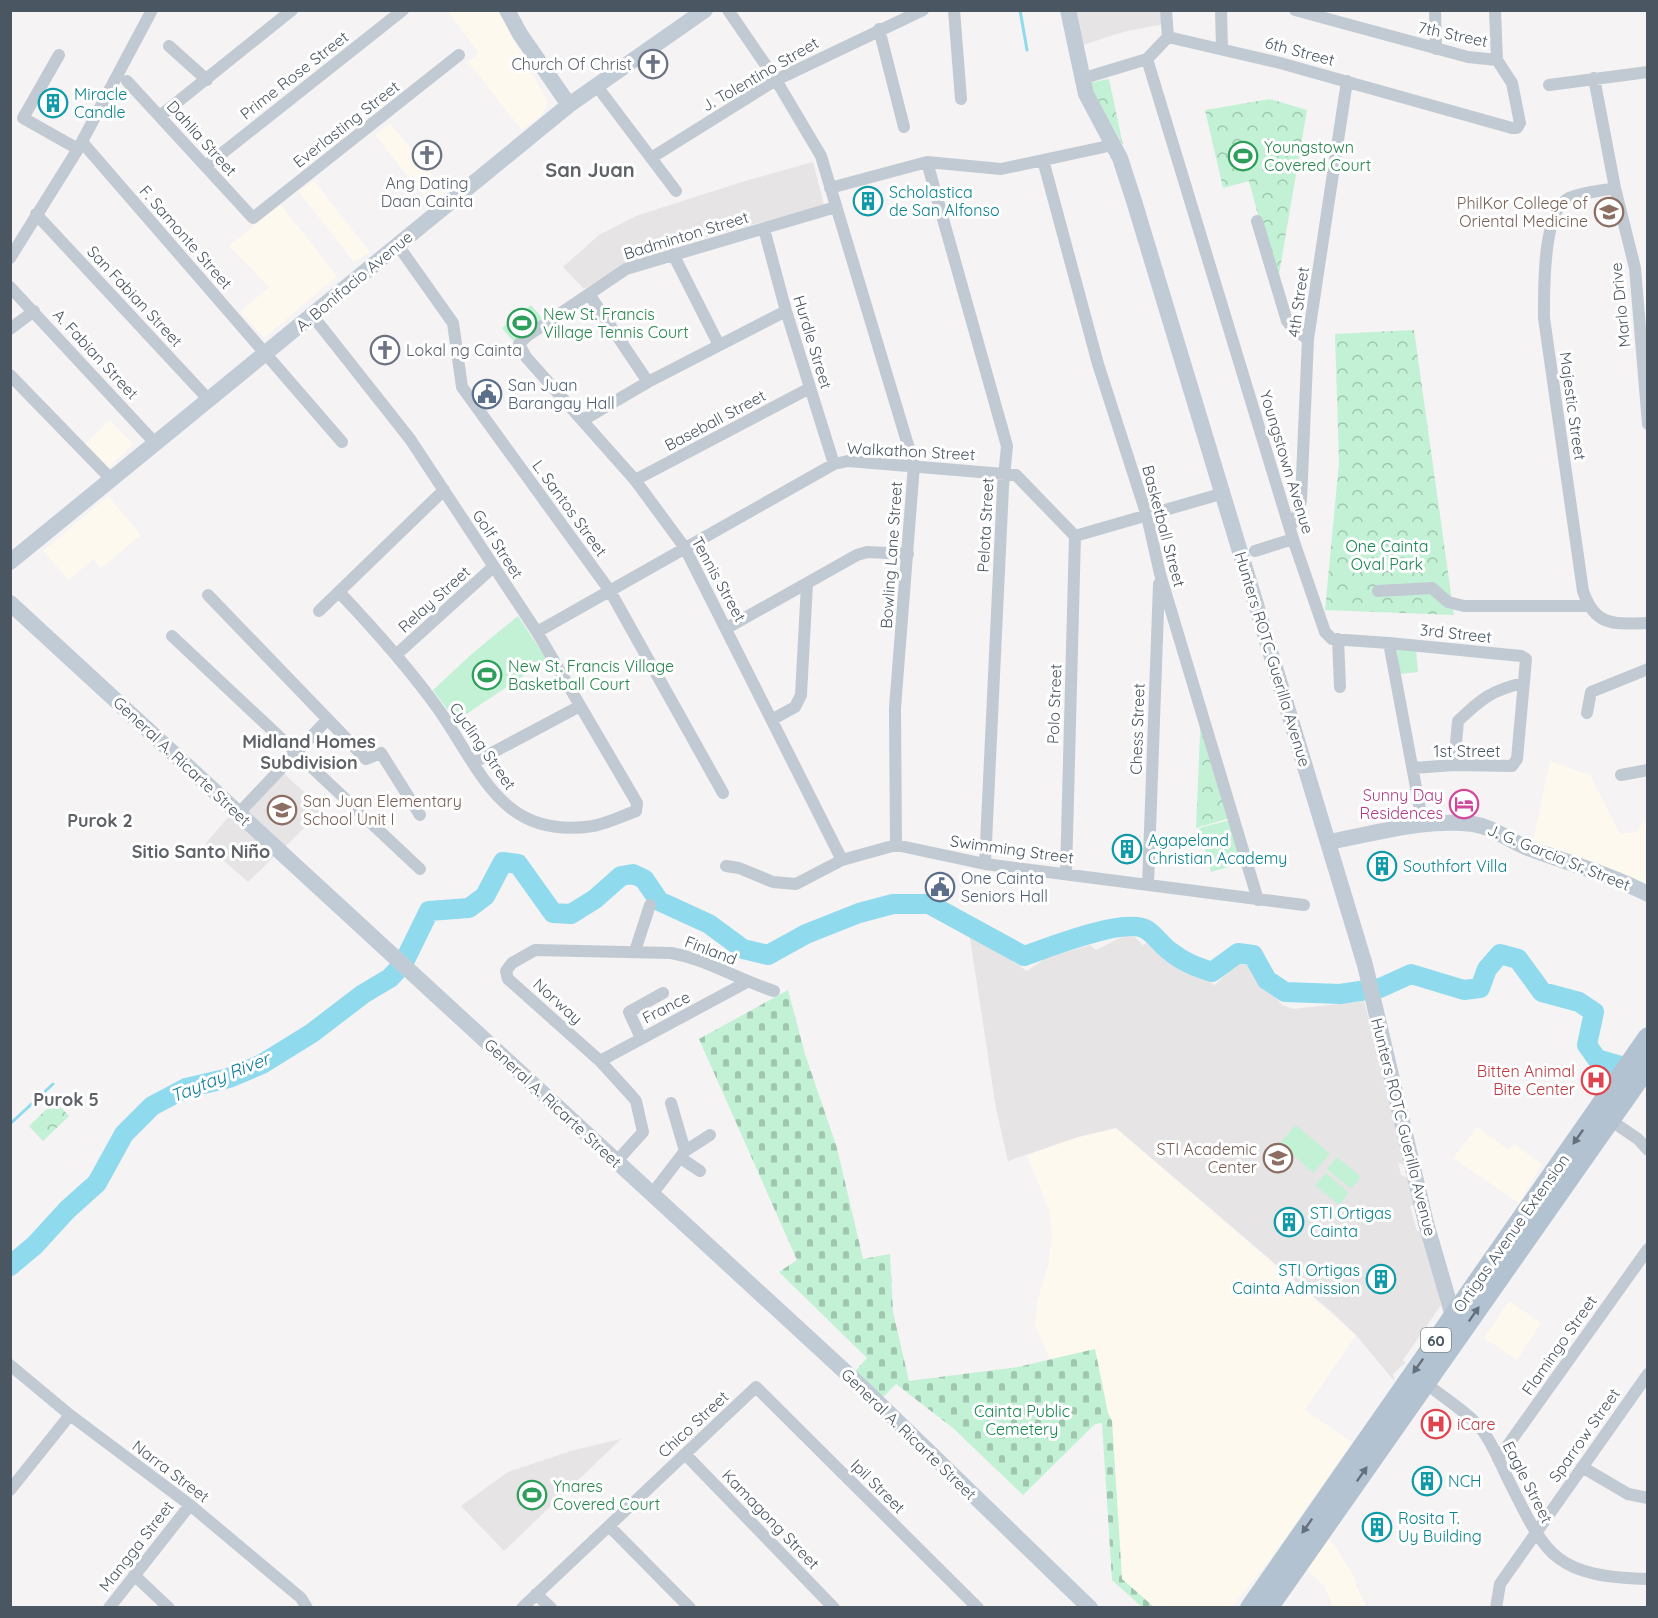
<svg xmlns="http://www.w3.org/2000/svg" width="1658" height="1618" font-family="Quicksand,sans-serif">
	<defs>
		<pattern id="cemetery-stones" width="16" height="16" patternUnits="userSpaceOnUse" patternTransform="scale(1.5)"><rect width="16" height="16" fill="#c3f1d5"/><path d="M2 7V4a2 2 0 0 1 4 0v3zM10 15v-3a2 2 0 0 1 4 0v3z" fill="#a0c6b0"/></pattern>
		<pattern id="park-crowns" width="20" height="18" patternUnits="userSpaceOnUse" patternTransform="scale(1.5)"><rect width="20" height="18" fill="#c3f1d5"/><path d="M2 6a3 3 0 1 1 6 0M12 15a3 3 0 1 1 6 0" fill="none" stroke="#a0c6b0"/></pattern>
	</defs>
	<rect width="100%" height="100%" fill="#f5f3f3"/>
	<path fill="#fdf9ef" d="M448,11H498L548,102L543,114L522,130L468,62L479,53Z
		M390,123L446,192L431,205L375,135Z
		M314,181L370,252L354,262L298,191Z
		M280,204L337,276L264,338L240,312L269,287L229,246Z
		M110,420L133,444L108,469L84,445Z
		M108,496L141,535L101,568L93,559L69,580L43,551Z
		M1550,761L1590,775L1620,834L1636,832L1647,818V885L1569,853L1532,845Z
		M1477,1127L1509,1150L1514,1144L1542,1164L1519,1203L1453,1158Z
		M1116,1128L1356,1335L1305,1410L1352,1442L1272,1557L1232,1607H1154L1122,1579L1112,1421L1108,1413L1095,1349L1050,1359L1035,1325L1037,1302L1048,1265L1052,1236L1049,1210L1027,1155L1078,1137Z
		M1509,1301L1541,1323L1517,1360L1484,1338Z
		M1326,1537L1334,1544L1356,1580V1586L1366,1605L1362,1607H1333L1325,1587L1305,1567Z"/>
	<path fill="#e6e4e5" d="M1074,11H1161L1164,24L1123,32L1080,46Z
		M813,162L824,205L711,236L625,265L584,289L563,267L599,235L636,216L745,181Z
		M282,772L323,809L284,848L242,811Z
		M233,812L278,853L248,882L205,844Z
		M969,932L1027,971L1046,958L1090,945L1096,950L1130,933L1143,945L1150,940L1183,967L1215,985L1238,962L1249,963L1282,1005L1293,1009L1364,1001L1406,1162L1405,1165L1398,1163L1400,1170L1401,1175L1410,1179L1417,1204L1410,1206L1417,1231L1424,1232L1441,1305L1403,1360L1405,1363L1393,1374L1395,1382L1356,1335L1334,1314L1116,1128L1078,1137L1008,1161L996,1108Z
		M621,1439L504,1551L461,1506L508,1472L574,1450Z"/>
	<path fill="url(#cemetery-stones)" d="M788,990L805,1054L837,1148L863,1259L890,1254L893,1312L909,1381L1018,1367L1095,1349L1108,1413L1112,1421L1122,1579L1154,1607H1142L1112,1580L1102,1423L1095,1424L1023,1495L953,1428L896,1384L879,1401L852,1375L867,1358L779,1272L797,1260L699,1039Z"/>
	<path fill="url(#park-crowns)" d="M1109,79L1123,145L1088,83Z
		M1270,99L1307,110L1277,286L1249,181L1223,188L1205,110Z
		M1414,330L1454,615L1325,610L1339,463L1335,334Z
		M1201,714L1230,818L1196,828Z
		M55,1101L69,1116L43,1141L29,1126Z"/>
	<path fill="#c3f1d5" d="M531,305L542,318L513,341L502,328Z
		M518,616L547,660L456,721L433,690L474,652Z
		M1397,647L1416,650L1418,672L1399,674Z
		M1230,820L1242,863L1211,872L1199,828Z
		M1296,1125L1330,1154L1313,1173L1280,1143Z
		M1337,1157L1361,1177L1351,1189L1327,1169Z
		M1326,1173L1349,1193L1339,1205L1315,1185Z"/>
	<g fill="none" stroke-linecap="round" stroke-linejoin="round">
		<path stroke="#90daee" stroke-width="3" d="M1020,10L1027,50
			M10,1124L53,1084"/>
		<path stroke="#90daee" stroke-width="20" d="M10,1266L35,1245L67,1210L97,1183L124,1134L152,1106L186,1088L229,1078L262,1064L312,1033L363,994L390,978L403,964L429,911L469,908L485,896L503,862L518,864L553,913L571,914L595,899L621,876L633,874L644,879L659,901L709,924L743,949L768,955L806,934L859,913L893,904H929L1024,956C1047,948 1127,916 1147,930C1156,936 1162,946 1171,952C1183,962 1197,967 1212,972L1238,953L1253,955L1267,980L1285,992L1340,994L1380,988L1411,974L1464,990L1480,988L1487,969L1500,954L1518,959L1542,992L1579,1002L1594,1012L1587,1045L1597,1059L1642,1072"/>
		<path stroke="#c1cad2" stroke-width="12" d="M728,10L776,80L821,156L914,465L895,708L896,845
			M954,10L961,99
			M1166,10L1168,37
			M1221,10L1222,48
			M1435,10L1436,49
			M1495,10L1497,60
			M879,29L904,127
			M169,46L207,80
			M59,55L23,118L78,149
			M1147,59L1293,539L1325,632L1332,639L1389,643L1423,825
			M1594,78L1615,188L1635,268L1648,424
			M1081,79L1147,59L1168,37L1280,63L1512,128H1517L1520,123L1512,83L1497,60L1468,57L1295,10
			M127,81L253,218L459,55
			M596,85L676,191
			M1549,85L1648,72
			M160,116L292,10
			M82,142L342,442
			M651,158L776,80L923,10
			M1043,160L1098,364L1147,516L1160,574L1258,900
			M927,162L1007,446L1003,487L985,864
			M206,166L403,10
			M830,188L927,162L1001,169L1113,145
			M1615,188C1601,191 1583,192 1569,198C1542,210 1544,292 1544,318L1583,591C1595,627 1614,624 1648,623
			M836,207L626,269L527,336L519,344L526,357L635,480L685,548L842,860
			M36,214L209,400
			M1257,221L1287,321L1293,329L1308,339
			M764,229L786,311L834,464
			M397,244L453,323L462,387L610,591L723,793
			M673,254L719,345
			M10,258L78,149L152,10
			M10,287L156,444
			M589,294L648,382
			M312,315L410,439L537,632L637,803L636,811C622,816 608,823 593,826C502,840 482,772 439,710C409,668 375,630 339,592
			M10,329L34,311
			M10,375L112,480
			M583,420L648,382L786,311
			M635,480L810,388
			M1290,527L1298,514L1301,500L1308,339L1347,81
			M1255,551L1293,539
			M1378,591L1432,588L1448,602L1464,606H1588
			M208,595L366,759L381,753L420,815
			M319,611L444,490
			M727,628L857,555L867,552L908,554
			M537,632L834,464L848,461L1016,475L1075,536L1224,493
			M172,636L420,869
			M1338,639L1340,687
			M1389,643L1521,656L1526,659L1517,759L1512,766L1454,765L1413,768
			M397,654L492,568
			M1587,713L1591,692L1648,669
			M773,719L795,707L801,695L807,584
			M473,763L580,706
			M1454,765L1458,721C1481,699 1492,690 1523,683
			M1621,775L1648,770
			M239,813L326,721
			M726,866L739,868L773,882L796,884L842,860L896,845L985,864L1304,905
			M1066,873L1075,536
			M1148,885L1159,584
			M635,951L650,905
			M641,1038L629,1012L663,993
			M600,1061L747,982
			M671,1103L685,1151
			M1607,1118L1638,1139L1648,1150
			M682,1159L700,1171
			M616,1162L643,1132L636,1101L631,1095L600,1061L508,979L506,971L512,963L535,950L671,953C706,959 739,980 774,991
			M652,1194L685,1151L710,1135
			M10,1365L70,1415L190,1505L301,1598L307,1608
			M1426,1383C1443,1398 1468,1412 1482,1430C1492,1443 1499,1460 1506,1475C1546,1555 1551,1576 1648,1579
			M685,1454L834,1608
			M1498,1459L1648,1249
			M1582,1467L1628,1494L1648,1498
			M10,1490L70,1415
			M609,1526L690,1608
			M134,1575L169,1608
			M536,1594L551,1608
			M109,1608L190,1505
			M522,1608L756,1387L978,1608
			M1496,1608L1500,1584L1648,1374"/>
		<path stroke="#c1cbd6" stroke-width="16" d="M507,10L520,34L569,105
			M1068,10L1086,94L1120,158L1134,201L1365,965L1426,1223L1453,1316
			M10,562L569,105L705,10
			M10,603L865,1390L1090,1608
			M1328,842C1373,834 1426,818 1473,824C1494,827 1509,841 1528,848C1568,863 1609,874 1648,894"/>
		<path stroke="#b3c2d1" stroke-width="20" d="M1250,1608L1648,1037
			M1268,1608L1648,1066"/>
	</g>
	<defs><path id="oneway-solid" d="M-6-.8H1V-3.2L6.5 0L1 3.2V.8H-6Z" transform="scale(1.5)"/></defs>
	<g fill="#64717d">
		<use href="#oneway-solid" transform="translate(1578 1137) rotate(125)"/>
		<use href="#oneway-solid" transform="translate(1474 1314) rotate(-55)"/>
		<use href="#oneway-solid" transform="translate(1418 1366) rotate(125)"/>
		<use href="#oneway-solid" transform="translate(1362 1474) rotate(-55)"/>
		<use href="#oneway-solid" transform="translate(1307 1526) rotate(125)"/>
	</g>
	<defs>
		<g id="church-ring" transform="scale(1.5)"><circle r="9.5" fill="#fff" stroke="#6b7280" stroke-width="1.5"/><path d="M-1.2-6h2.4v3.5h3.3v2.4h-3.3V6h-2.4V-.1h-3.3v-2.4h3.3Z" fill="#6b7280"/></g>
		<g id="building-ring" transform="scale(1.5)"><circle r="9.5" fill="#fff" stroke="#0f9aa8" stroke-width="1.5"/><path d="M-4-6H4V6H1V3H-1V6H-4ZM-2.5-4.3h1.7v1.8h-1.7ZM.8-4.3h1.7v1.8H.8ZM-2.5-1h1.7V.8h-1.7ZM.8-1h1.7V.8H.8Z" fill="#0f9aa8"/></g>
		<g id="stadium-ring" transform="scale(1.5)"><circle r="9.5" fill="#fff" stroke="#2e9e5b" stroke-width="1.5"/><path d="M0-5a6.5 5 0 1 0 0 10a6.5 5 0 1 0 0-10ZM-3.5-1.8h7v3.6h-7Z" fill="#2e9e5b"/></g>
		<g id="university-ring" transform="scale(1.5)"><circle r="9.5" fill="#fff" stroke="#8d6e63" stroke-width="1.5"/><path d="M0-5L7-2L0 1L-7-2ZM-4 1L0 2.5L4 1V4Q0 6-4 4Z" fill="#8d6e63"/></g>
		<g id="civic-ring" transform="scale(1.5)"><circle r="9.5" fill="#fff" stroke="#5c6f8a" stroke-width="1.5"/><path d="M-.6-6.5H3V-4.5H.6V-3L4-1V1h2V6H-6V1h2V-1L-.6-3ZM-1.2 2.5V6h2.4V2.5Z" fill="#5c6f8a"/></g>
		<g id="hotel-ring" transform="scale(1.5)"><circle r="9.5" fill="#fff" stroke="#d1479c" stroke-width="1.5"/><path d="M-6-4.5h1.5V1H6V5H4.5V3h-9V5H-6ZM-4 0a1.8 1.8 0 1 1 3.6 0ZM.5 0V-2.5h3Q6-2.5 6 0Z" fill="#d1479c"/></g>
		<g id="school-ring" transform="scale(1.5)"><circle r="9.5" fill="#fff" stroke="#8d6e63" stroke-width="1.5"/><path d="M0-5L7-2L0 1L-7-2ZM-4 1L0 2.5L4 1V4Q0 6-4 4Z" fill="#8d6e63"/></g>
		<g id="hospital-ring" transform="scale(1.5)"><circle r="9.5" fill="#fff" stroke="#e0444e" stroke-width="1.5"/><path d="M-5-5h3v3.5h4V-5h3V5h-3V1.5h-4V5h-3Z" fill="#e0444e"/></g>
	</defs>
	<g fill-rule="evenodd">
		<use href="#church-ring" x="653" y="64"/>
		<use href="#building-ring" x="53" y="103"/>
		<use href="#church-ring" x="427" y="155"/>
		<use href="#stadium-ring" x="1243" y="156"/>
		<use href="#building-ring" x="868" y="201"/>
		<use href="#university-ring" x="1609" y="212"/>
		<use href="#stadium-ring" x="522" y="323"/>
		<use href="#church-ring" x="385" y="350"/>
		<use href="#civic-ring" x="487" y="394"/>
		<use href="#stadium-ring" x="487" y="675"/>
		<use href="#hotel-ring" x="1464" y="804"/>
		<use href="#school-ring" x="282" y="810"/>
		<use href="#building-ring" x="1127" y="849"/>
		<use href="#building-ring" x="1382" y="866"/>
		<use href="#civic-ring" x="940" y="887"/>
		<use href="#hospital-ring" x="1596" y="1080"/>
		<use href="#school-ring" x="1278" y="1158"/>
		<use href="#building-ring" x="1289" y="1222"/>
		<use href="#building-ring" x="1381" y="1279"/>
		<use href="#hospital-ring" x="1436" y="1424"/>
		<use href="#building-ring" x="1427" y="1481"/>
		<use href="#stadium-ring" x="532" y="1495"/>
		<use href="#building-ring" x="1377" y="1527"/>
	</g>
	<g text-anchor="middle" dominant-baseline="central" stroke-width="6" stroke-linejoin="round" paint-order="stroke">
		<rect fill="#fff" stroke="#808990" stroke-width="1.5" x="1421" y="1328" width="30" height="24" rx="4.5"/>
		<g font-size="15" font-weight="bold" fill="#4a5661">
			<text x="1436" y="1340">60</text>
		</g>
		<g font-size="16" fill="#4a5661" stroke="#fff">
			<text transform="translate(1453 34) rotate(12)">7th Street</text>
			<text transform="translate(1300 51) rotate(15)">6th Street</text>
			<text transform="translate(760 74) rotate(-30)">J. Tolentino Street</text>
			<text transform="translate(294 75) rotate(-38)">Prime Rose Street</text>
			<text transform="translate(346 124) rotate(-38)">Everlasting Street</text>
			<text transform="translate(202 138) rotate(48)">Dahlia Street</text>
			<text transform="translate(686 235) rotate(-17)">Badminton Street</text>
			<text transform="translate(186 237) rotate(49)">F. Samonte Street</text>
			<text transform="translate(354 281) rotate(-40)">A. Bonifacio Avenue</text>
			<text transform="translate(135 296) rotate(47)">San Fabian Street</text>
			<text transform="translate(1298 302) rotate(-82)">4th Street</text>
			<text transform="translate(1620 305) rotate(-96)">Marlo Drive</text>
			<text transform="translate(813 342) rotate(73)">Hurdle Street</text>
			<text transform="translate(96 354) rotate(47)">A. Fabian Street</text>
			<text transform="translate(1573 406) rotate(82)">Majestic Street</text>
			<text transform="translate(715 420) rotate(-28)">Baseball Street</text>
			<text transform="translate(911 451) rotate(3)">Walkathon Street</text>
			<text transform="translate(1287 462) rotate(73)">Youngstown Avenue</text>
			<text transform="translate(570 508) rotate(54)">L. Santos Street</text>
			<text transform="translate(985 525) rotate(-87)">Pelota Street</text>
			<text transform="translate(1164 526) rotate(75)">Basketball Street</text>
			<text transform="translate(498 544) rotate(57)">Golf Street</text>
			<text transform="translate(891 555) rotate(-86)">Bowling Lane Street</text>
			<text transform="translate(719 579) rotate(61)">Tennis Street</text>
			<text transform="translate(434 599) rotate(-42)">Relay Street</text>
			<text transform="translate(1456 633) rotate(6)">3rd Street</text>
			<text transform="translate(1273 659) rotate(73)">Hunters ROTC Guerilla Avenue</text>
			<text transform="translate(1054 704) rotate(-88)">Polo Street</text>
			<text transform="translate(1137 729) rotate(-88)">Chess Street</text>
			<text transform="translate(483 746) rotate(55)">Cycling Street</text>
			<text x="1467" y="751">1st Street</text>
			<text transform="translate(182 761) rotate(43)">General A. Ricarte Street</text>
			<text transform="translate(1012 849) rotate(8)">Swimming Street</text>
			<text transform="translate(1559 857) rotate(22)">J. G. Garcia Sr. Street</text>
			<text transform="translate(711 950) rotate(21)">Finland</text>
			<text transform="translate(558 1001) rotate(42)">Norway</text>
			<text transform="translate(666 1007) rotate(-27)">France</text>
			<text transform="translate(553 1103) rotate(43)">General A. Ricarte Street</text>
			<text transform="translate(1404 1127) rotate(76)">Hunters ROTC Guerilla Avenue</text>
			<text transform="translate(1511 1233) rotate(-55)">Ortigas Avenue Extension</text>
			<text transform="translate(1559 1345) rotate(-55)">Flamingo Street</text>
			<text transform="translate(693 1424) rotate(-43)">Chico Street</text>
			<text transform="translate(909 1434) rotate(44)">General A. Ricarte Street</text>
			<text transform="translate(1584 1435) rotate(-55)">Sparrow Street</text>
			<text transform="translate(171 1471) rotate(37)">Narra Street</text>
			<text transform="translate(1528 1482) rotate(63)">Eagle Street</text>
			<text transform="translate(878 1486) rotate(45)">Ipil Street</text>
			<text transform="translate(771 1519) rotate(46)">Kamagong Street</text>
			<text transform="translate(136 1546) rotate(-52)">Mangga Street</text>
		</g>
		<g font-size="16" fill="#5b616d" stroke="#fff" text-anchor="end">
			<text x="632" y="64">Church Of Christ</text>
			<text x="427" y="183" text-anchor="middle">Ang Dating<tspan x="427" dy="18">Daan Cainta</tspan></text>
			<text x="406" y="350" text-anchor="start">Lokal ng Cainta</text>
		</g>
		<g font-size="16" fill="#0d838f" stroke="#fff" text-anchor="start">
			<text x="74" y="94">Miracle<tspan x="74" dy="18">Candle</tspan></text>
			<text x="889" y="192">Scholastica<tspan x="889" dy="18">de San Alfonso</tspan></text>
			<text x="1148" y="840">Agapeland<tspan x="1148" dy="18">Christian Academy</tspan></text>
			<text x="1403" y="866">Southfort Villa</text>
			<text x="1310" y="1213">STI Ortigas<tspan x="1310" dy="18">Cainta</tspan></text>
			<text x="1360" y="1270" text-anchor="end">STI Ortigas<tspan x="1360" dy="18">Cainta Admission</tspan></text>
			<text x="1448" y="1481">NCH</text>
			<text x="1398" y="1518">Rosita T.<tspan x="1398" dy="18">Uy Building</tspan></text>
		</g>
		<g font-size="16" fill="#27864d" stroke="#fff" text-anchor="start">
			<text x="1264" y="147">Youngstown<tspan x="1264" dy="18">Covered Court</tspan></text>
			<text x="543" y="314">New St. Francis<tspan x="543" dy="18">Village Tennis Court</tspan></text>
			<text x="508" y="666">New St. Francis Village<tspan x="508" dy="18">Basketball Court</tspan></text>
			<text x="553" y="1486">Ynares<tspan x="553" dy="18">Covered Court</tspan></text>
		</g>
		<g font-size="16" fill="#785e54" stroke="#fff" text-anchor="end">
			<text x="1588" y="203">PhilKor College of<tspan x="1588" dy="18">Oriental Medicine</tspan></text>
			<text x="303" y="801" text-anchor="start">San Juan Elementary<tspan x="303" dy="18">School Unit I</tspan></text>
			<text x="1257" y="1149">STI Academic<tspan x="1257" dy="18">Center</tspan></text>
		</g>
		<g font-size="16" fill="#4e5e75" stroke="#fff" text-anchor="start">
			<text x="508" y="385">San Juan<tspan x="508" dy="18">Barangay Hall</tspan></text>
			<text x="961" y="878">One Cainta<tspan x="961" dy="18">Seniors Hall</tspan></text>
		</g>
		<g font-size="16" fill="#17864f" stroke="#fff">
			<text x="1387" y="546">One Cainta<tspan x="1387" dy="18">Oval Park</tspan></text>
			<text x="1022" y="1411">Cainta Public<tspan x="1022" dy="18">Cemetery</tspan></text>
		</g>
		<g font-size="16" fill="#b23c85" stroke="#fff" text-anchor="end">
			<text x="1443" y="795">Sunny Day<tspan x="1443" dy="18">Residences</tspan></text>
		</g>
		<g font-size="16" fill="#be3a42" stroke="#fff" text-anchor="end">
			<text x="1575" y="1071">Bitten Animal<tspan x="1575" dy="18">Bite Center</tspan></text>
			<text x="1457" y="1424" text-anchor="start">iCare</text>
		</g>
		<g font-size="18" font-weight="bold" fill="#5f6368" stroke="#fff">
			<text x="309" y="741">Midland Homes<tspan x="309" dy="21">Subdivision</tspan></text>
			<text x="100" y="820">Purok 2</text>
			<text x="201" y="851">Sitio Santo Niño</text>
			<text x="66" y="1099">Purok 5</text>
		</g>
		<g font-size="18" font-style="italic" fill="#0c7c9b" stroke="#fff">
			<text transform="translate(220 1077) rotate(-22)">Taytay River</text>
		</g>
		<g font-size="20" font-weight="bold" fill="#5f6368" stroke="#fff">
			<text x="590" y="169">San Juan</text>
		</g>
	</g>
	<rect width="1658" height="1618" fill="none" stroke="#4a5661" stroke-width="24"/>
</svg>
